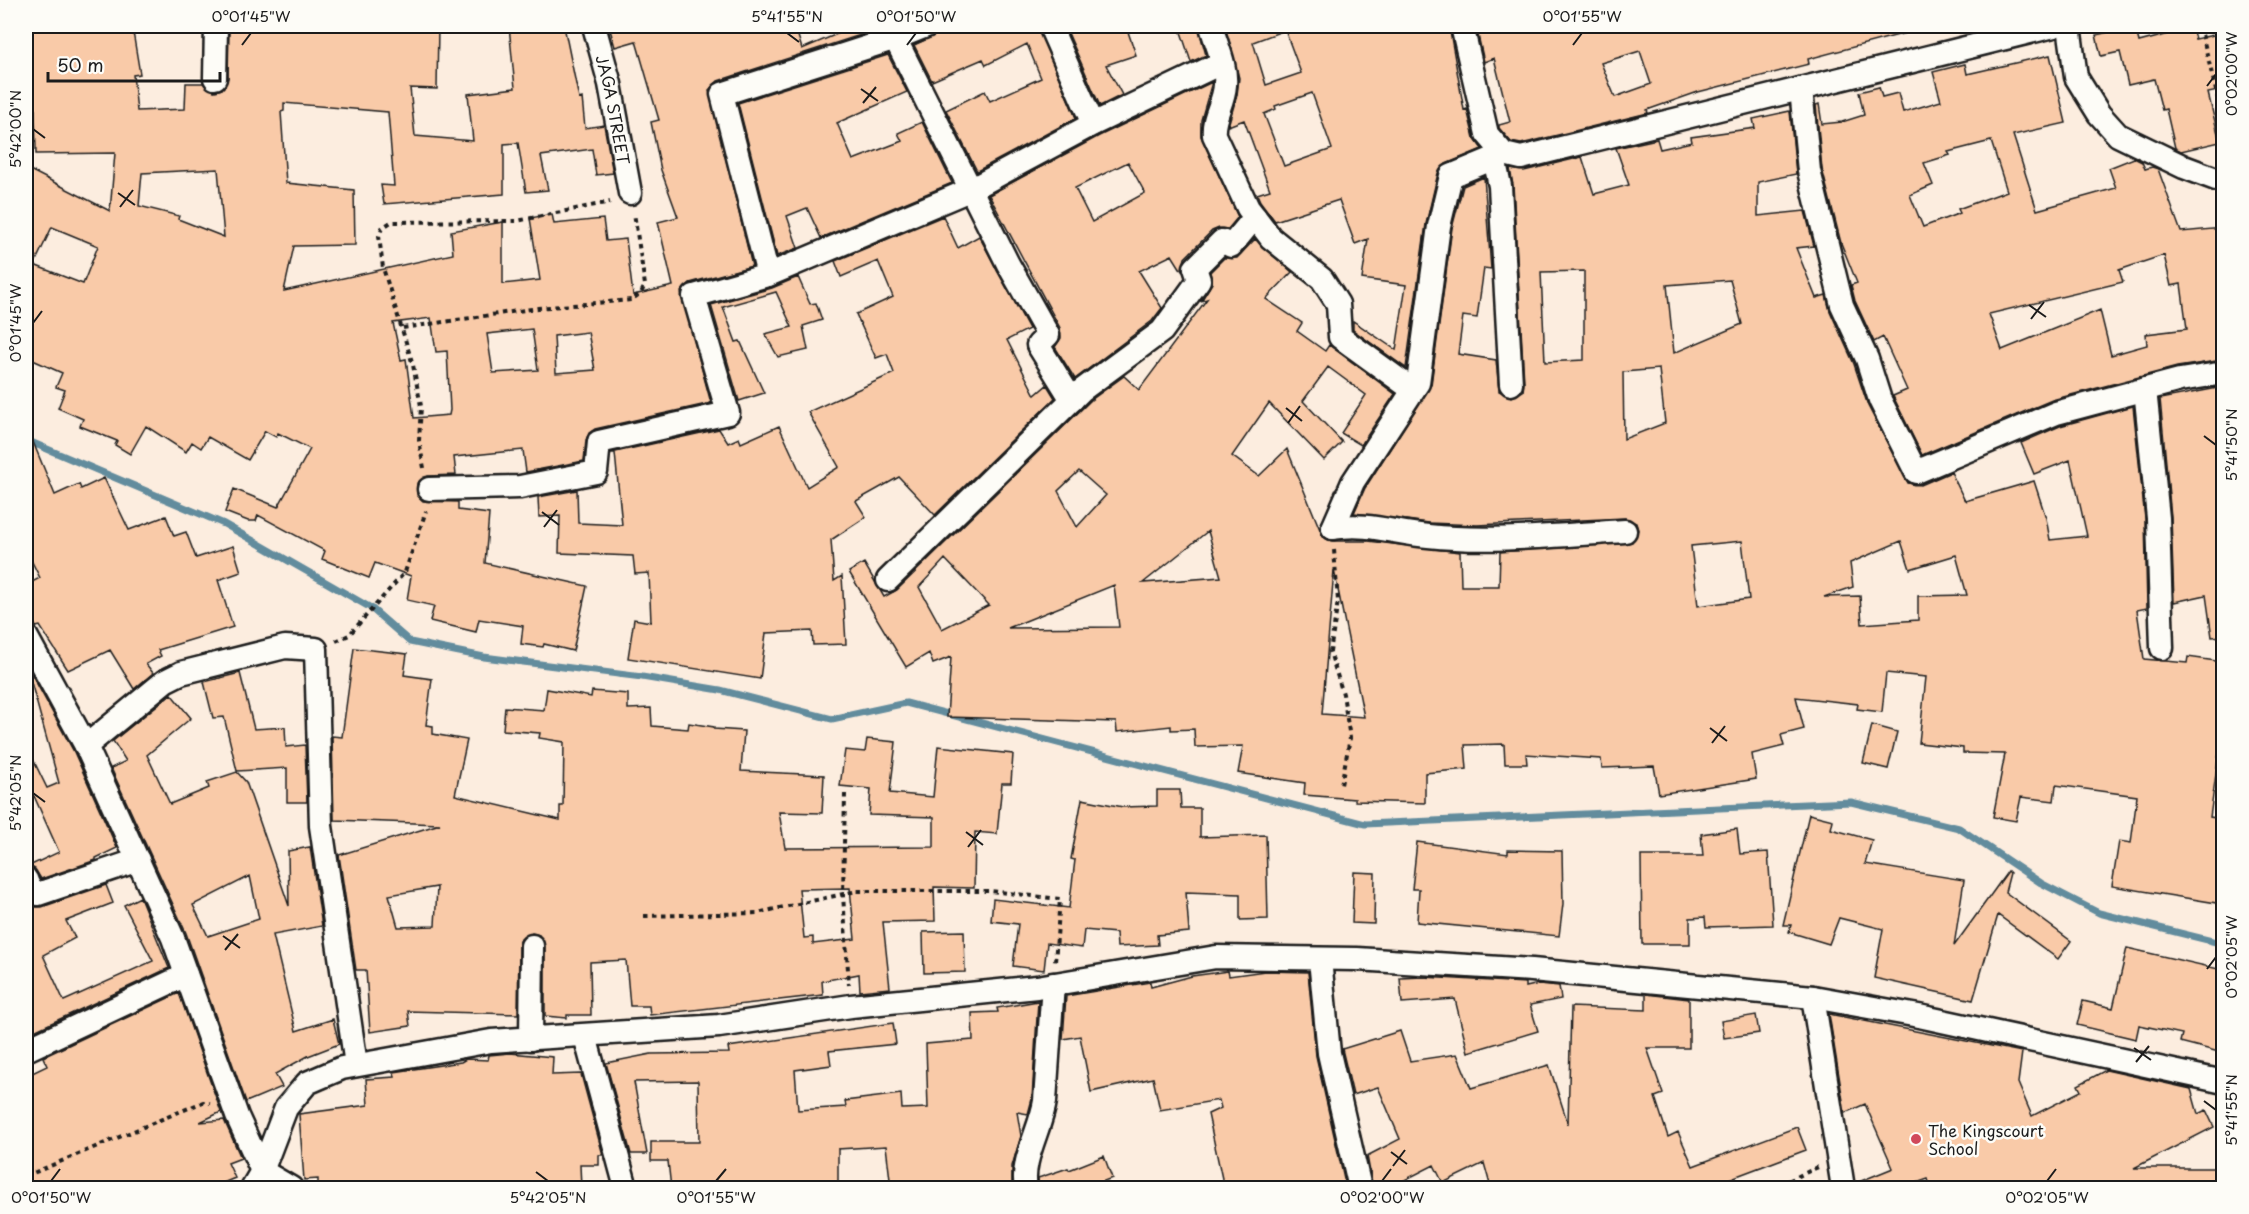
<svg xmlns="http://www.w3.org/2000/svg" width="2249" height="1214" font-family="'Playpen Sans',sans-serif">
	<rect width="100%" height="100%" fill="#fceddf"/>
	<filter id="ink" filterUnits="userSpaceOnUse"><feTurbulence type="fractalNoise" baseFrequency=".0167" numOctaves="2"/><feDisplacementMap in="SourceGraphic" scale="12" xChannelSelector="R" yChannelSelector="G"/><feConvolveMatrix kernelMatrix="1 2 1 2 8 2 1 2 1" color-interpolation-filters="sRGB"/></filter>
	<g filter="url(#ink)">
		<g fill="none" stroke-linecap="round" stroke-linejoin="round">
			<path stroke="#628c9d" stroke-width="7" d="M26,440L224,524L371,608L410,642L484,657L642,677L720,690L832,719L906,703L1365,824L1851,802L1959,828L2041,883L2099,913L2224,944"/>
		</g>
		<path fill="#f9caa8" stroke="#1c1c1c" stroke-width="1.5" fill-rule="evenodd" d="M26,26H132L140,74L133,75L137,111L185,109L186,83H203L214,91L222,89L228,78L229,26H438L437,89L410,88L415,136L473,141L468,94L515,88L509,26H564L579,99L582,98L585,128L604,125L613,173L596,175L592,149L541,156L548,190L526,192L518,143L504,144V194L384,204L381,185L394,186L388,112L284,103V111L281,112L286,183L354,190L355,245L294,246L284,291L453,254L451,231L503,222V284L540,280L530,218L552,214L554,224L603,219L606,241L626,239L633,295L673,286L658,222L678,217L661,170L651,122L659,120L636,41L615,47L609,26H795L802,49L856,26H876V30L718,81L709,90L752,266L690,283L681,292L711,403L595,429L589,433L586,440L584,461L526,472L523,450L454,457L456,475L428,476L417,483V495L423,501L458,502V510L489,514L485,563L587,586L573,651L544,644L543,647L521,644L523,626L479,619L476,632L430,621L434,606L407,600L411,576L375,563L369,578L322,559L325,551L258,515L256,521H248L225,512L234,489L278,507L310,449L278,433L276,437L265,431L248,460L208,437L201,448L192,442L186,452L146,426L130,454L115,445L117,441L80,426L83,419L58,408L65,390L56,387L62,373L26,357V168L110,211L115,153L36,154L35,109L26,110ZM218,169L224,237L178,219L179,216L139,206L142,173ZM52,227L98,246L83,284L34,265ZM431,318L436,352L447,351L450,410L449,415L414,418L406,359L401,360L393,323ZM532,329L538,370L493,373L487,334ZM588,332L595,370L556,373L554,336Z
			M939,26H1037L1076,118L977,171L946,110L985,91L990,101L1041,78L1027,44L986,65L983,59L932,81L914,45L936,35Z
			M1065,26H1126L1136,55L1106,65L1122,95L1100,106Z
			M1179,26H1198L1206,55L1191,62Z
			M1225,26H1449L1464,110L1467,109L1474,138L1482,149L1446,164L1438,173L1426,224L1406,368L1353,330V321L1396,350L1406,285L1362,279L1368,239L1355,244L1339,200L1275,221L1260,201L1257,194L1270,190L1244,120L1228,126L1237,95L1239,78ZM1285,30L1301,73L1266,85L1253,42ZM1312,93L1332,149L1284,166L1264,114L1276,109L1275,106Z
			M1476,26H1909L1910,32L1808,59L1809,64L1698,92L1647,110L1648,113L1521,144L1511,142L1499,128V125L1510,122L1494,58L1484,62ZM1640,51L1651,84L1615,97L1601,63Z
			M2135,26L2139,42L2192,28L2195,39L2223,33V90L2208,93L2220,142L2181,151L2175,148L2166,109L2162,110L2154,79L2128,85L2120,52L2101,56L2096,35Z
			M888,55L907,92L837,123L853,160L902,141L898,133L922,122L952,183L821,238L807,208L787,216L798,248L777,256L738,103Z
			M2050,55L2066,123L2013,135L2037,210L2116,188L2109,168L2134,158L2142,162L2145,169L2152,167L2158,169L2181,232L2223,228V360L2177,367L2052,400L1922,455L1893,396L1907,390L1883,337L1874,342L1855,301L1851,285L1857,283L1841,243L1822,169L1816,105L1819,104L1822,124L1842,122L1864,115L1859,92L1879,87L1882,97L1898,93L1903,112L1941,101L1933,72L1965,64L1967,74ZM1991,141L2007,191L1958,209L1960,213L1923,227L1910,195L1933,185L1924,163L1950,155L1948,152ZM2164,255L2171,286L2181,284L2187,329L2146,334L2147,345L2111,355L2100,310L2002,350L1989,314L2123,282L2119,270Z
			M1212,82L1201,120V136L1238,217L1228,229L1219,228L1212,231L1185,258L1182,271L1172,255L1139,271L1162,308L1152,321L1075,379L1055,347L1061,338L1060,328L989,195L1099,136ZM1128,162L1145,193L1092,222L1075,188Z
			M1790,111L1796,174L1758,182V216L1805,211L1814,246L1796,248L1816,298L1826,295L1830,311L1854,364L1868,406L1908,483L1921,485L1951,472L1965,501L2034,481L2046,518L2050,540L2087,536L2070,460L2034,474L2021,443L2060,426L2133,406L2145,519L2147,608L2137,610L2144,659L2187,663L2188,657L2223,662V739L2221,738L2210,817L2223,819V904L2112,886L2119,841L2131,843L2137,796L2056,785L2054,801L2021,797L2016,821L1993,817L2005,754L1963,753V748L1919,743L1926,677L1886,673L1882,712L1857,709L1858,704L1796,697L1804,729L1781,735L1784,746L1752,754L1756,779L1659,794L1654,766L1602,768L1601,759L1526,754L1527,764H1505L1504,744L1465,745L1467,769L1425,773V803L1355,801V799L1304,795L1305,783L1238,773L1243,746L1195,747L1194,729L1171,730V726L1117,732L1116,722L947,717L951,657L933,664L929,653L906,667L849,572L864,563L884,597L897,590L1091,400L1124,376L1139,390L1207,299L1201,301L1212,283L1210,272L1224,258H1237L1255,239L1292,272L1266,299L1302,323L1297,331L1325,351L1329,345L1395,394L1361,445L1341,433L1366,395L1328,367L1303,401L1342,442L1324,460L1269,403L1232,456L1259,476L1287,449L1323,537L1334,541H1368L1460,552L1461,586H1499L1500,552L1632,542L1638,530L1636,523L1625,518L1477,525L1429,523L1354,513L1365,488L1431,385L1452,228L1463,186L1484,177L1491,269L1484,268L1477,318L1463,316L1458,354L1496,360L1499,391L1512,397L1523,391L1524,383L1513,185L1510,169L1524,171L1582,157L1594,194L1629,185L1616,148L1657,139L1660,149L1692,142L1691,137L1755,128L1753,119ZM1584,271V360L1545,362L1541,272ZM1730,280L1742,324L1674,353L1667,285ZM1659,369L1665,423L1624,439L1623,372ZM1079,471L1106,495L1077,527L1058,491ZM1208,531L1221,577L1143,583ZM1742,541L1749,599L1698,606L1691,546ZM1901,541L1910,569L1956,555L1967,595L1918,596V620L1862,624L1860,596L1824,597L1853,587L1850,563ZM945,559L989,605L942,629L919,587ZM1334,570L1364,717L1322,714ZM1114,585L1119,627L1008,628Z
			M943,216L958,248L979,236L1029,329L1007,340L1035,395L1047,385L1055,398L935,515L899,477L856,501L866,517L831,540L834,581L842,576L846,644L813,645L812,631L766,633L760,679L628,658L634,619L651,622L649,573L635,574L633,556L559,553L560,516L539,517L538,497L577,490L578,523L622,525L615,453H611L719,429L728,443L739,438L741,443L779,426L807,487L839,467L808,412L894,373L887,354L876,358L856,314L893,297L878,261L841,277L835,261Z
			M798,277L810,304L816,303L822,320L803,326L808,350L778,357L765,334L792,327L776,292L723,307L736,342L740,341L764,393L739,401L711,305L772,288Z
			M2223,387V636L2212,637L2206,595L2174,602L2171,517L2160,399Z
			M26,425L55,495L79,484L81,489L104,478L129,530L166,516L174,536L186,532L196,558L233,546L241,572L218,580L233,627L158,650L161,656L146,664L153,673L134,689L110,650L68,670L40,626L36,627L26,605V585L40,578L26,550Z
			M354,648L407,654L404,675L432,679L426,725L433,726V734L467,740L455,795L560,820V806H563L564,742L539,738L540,733L503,730L505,707L544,710L547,689L591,697L592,691L628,694V709L651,708L652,726L688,729L689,723L714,727V729L744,731L741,771L824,775L822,813L779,812L785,848L934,847V817L869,815L871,789L840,786L845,750L865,752L867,739L896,742L890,793L933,797L938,746L1013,754L1011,783H1002L997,834L975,832L974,888L934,887L935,921L883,922L890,988L860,991L859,974L822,981L823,995L650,1015L649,1006H630L626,960L590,962L591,1015H567V1018L545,1016V946L539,935L532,933L521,939L519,945L518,1014L408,1011L410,1026L370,1032L366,970H356L339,855L440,824L334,820L332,736L342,737ZM437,887L435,926L398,927L389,895ZM850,888L855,939L813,944V937L804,938L799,889Z
			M26,664L74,752L117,848L96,858V860L41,879L35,869L29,866L59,852L34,796L26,800V745L47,788L59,783Z
			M240,673L254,729L285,727L286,747L305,745L307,802H287V768L237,771L224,717L213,718L204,682Z
			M171,694L191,718L147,755L170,804L209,788L207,782L237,772L246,782L289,906L288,851L310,847L322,926L273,935L296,1031L333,1019L339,1044L308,1056L275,1074L282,1087L246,1102L186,933L111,768L126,761L113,741ZM250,876L259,919L208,936L193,905Z
			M1872,725L1897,732L1888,769L1863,763Z
			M1157,790H1180L1181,808H1200V837L1266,835L1268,919L1240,920V894L1186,892L1189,932L1157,935L1158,945L1117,947L1116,933L1084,930L1082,948L1047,943L1044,970L1013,966L1018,924L991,921L993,899L1069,908L1075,860L1071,859L1082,799L1123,807L1157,806Z
			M1809,814L1833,820L1831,829L1872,840L1865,864L1964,880L1954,946L2008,871L2010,873L2005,892L2071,941L2058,959L1998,915L1973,1000L1874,978L1883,929L1839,918L1829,944L1789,932L1791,925H1783Z
			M1737,829L1740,854L1768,852L1773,925L1706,927L1705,917L1690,918V944H1642L1641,856H1703L1701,834Z
			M1417,842L1508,854V850L1562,851L1563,904L1559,936L1417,922L1419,889H1412Z
			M1354,872L1375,873L1374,924L1352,923Z
			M106,885L113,903L66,921L75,938L43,955L64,1001L153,961L124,905L140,897L169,968L32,1032L26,1016V901L35,907H42Z
			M964,931L965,972L924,973L923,932Z
			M2127,948L2223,970V998L2217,1024L2223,1025V1053L2180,1042L2182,1034L2139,1025L2136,1039L2077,1025L2083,1001L2113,1008Z
			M1228,971L1229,976L1265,971L1308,972L1316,1056L1346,1188H1224L1208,1114L1221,1108L1219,1100L1160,1110L1153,1078L1091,1092L1080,1036L1063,1039L1066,996L1150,982L1151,987L1192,976Z
			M1423,977L1526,983V987L1539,984L1559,986L1561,999L1530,1005L1538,1031L1468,1052L1455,999L1402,1003L1400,978Z
			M179,993L221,1112L200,1122L224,1120L241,1158L228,1163L235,1178L211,1188H26V1076L47,1066L43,1057Z
			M1646,994L1689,999V1048H1647L1663,1094L1655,1097L1668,1137L1678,1132L1693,1166L1797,1127L1806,1150L1705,1188H1491L1484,1163L1443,1183L1434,1165L1389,1188H1373L1367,1156L1400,1139L1378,1087L1353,1095L1342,1049L1400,1031L1410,1061L1457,1054L1471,1088L1549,1065L1568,1124L1571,1007L1646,1010Z
			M1038,1001L1032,1099L1028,1114L1017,1112L1021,1136L1012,1166V1188H891L886,1146L838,1149V1188H671L668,1161H651V1142H699L698,1081L634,1082L647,1154H631L606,1063L651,1054L729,1053L728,1047L893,1023L896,1044L829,1051L831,1065L795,1070L798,1110L846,1107L845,1101L901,1094L902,1109L928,1108L926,1044L973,1040L972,1013L998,1012L997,1008Z
			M1829,1014L2022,1052L2018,1083L2032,1116L2081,1091L2078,1085L2106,1070L2191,1089L2198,1114L2206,1110L2214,1127L2134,1168H2223V1188H1931L1928,1179L1902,1188H1856V1183L1893,1168L1865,1104L1845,1113Z
			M1756,1015L1759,1033L1724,1038L1721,1021Z
			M510,1053L553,1057L552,1075L581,1074L603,1155H599V1165H580L581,1188H318V1179L304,1180L299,1114L368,1105L366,1079L395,1077L394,1072L461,1062L466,1059L488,1060L489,1055Z
			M1104,1156L1112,1178L1086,1188H1039L1038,1178L1068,1168L1069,1170Z"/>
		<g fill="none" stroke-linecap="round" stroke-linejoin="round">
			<g stroke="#1c1c1c" stroke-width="27">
				<g id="minor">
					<path id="s1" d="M594,26L610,84L630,193"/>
					<path d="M889,26L1008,264L1048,335L1038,345L1072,400"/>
					<path d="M1050,26L1093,124"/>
					<path d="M1211,26C1216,44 1227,66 1225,85C1224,103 1212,117 1214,135L1248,208L1271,238L1322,279L1338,304L1340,337L1413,390"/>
					<path d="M1462,26L1487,134L1504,154L1521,158L2054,26"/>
					<path d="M2069,26L2076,77L2099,114L2118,135L2184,167L2224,182"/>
					<path d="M215,78L216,26"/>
					<path d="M1801,89L1809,171L1842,305L1867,359L1880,400L1916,472L2056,413L2180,380L2224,373"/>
					<path d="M1494,158L1500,186L1511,384"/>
					<path d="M768,275L722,94L896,38L926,26"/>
					<path d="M2145,389L2158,518L2162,648"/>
					<path d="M429,489L520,487L596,472L599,442L728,413L694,296L768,275L972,189L1093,124L1221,63"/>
					<path d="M1333,528L1353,482L1418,383L1439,226L1451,176L1504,154"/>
					<path d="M1333,528C1368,522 1393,533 1428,536C1493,543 1560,535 1625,531"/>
					<path d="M888,580L1082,390L1162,331L1199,280L1195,268L1222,241L1231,246L1255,217"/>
					<path d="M26,636L86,746L173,938L237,1116L262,1171L291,1188"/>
					<path d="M86,746L165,681L181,673L285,647L316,649L321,826L356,1065"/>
					<path d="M26,879L29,887L38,894L138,860"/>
					<path d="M1320,959L1329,1053L1360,1188"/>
					<path d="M1813,997L1843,1188"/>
					<path d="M585,1036L626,1188"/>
					<path d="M531,1039L532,946"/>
					<path d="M26,1050L186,975"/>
					<path d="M252,1188L262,1171L286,1108L307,1083L342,1068L491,1041L719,1026L851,1006L1037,987L1216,957L1357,959L1532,970L1813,997L1919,1016L2224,1082"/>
					<path d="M1026,1188C1020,1161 1041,1129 1045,1101L1053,984"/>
				</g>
			</g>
			<path stroke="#1c1c1c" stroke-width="4" stroke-dasharray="4.5 4.5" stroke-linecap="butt" d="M2200,26L2224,123
				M403,328L538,308L631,300L641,293L645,285L634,213
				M424,468L419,441L421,406L413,365L383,268L379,236L382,228L391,222L517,221L610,202
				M1334,550L1338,601L1330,652L1343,694L1350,738L1341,785
				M336,641L349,635L405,572L426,511
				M845,794L843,895L849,985
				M644,916L757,913L857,891H990L1060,899L1055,962
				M26,1176L203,1102L210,1103
				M1773,1188L1818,1167"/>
			<use href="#minor" stroke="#fdfcf7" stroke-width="22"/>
		</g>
	</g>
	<path fill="none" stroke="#1c1c1c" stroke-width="2" d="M787,33L799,42M242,45L251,33M907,45L916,33M1573,45L1582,33M2207,86L2216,74M861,89L878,101M863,103L876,87M33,129L45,138M118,193L135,205M120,207L133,190M2029,305L2046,317M2031,319L2044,302M33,323L42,311M1286,408L1302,421M1288,423L1300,406M2204,436L2216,445M542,512L559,525M544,527L557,510M1710,728L1727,741M1712,743L1725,726M33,793L45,802M966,832L983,845M968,847L981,830M223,936L240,948M225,950L238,934M2207,969L2216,957M2134,1048L2151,1060M2136,1062L2149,1046M2204,1101L2216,1110M1391,1152L1407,1164M1393,1166L1405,1150M536,1172L548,1181M51,1181L60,1169M716,1181L726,1169M1382,1181L1391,1169M2047,1181L2056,1169"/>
	<circle fill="#d1495b" stroke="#fdfcf7" stroke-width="2" cx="1916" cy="1139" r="6"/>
	<g text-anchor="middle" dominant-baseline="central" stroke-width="5" stroke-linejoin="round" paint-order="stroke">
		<g font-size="16" fill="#1c1c1c" stroke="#fdfcf7">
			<text stroke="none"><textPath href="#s1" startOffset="86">JAGA STREET</textPath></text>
		</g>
		<g font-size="16" fill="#1c1c1c" stroke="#fdfcf7" text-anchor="start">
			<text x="1928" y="1130">The Kingscourt<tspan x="1928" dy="18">School</tspan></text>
		</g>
	</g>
	<rect width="2249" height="1214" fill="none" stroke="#fdfcf7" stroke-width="66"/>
	<path d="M48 72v9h172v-9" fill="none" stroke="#1c1c1c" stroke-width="3"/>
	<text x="57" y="72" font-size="18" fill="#1c1c1c" stroke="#fdfcf7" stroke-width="4.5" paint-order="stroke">50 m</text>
	<rect x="33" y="33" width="2183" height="1148" fill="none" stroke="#1c1c1c" stroke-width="2"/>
	<g font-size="15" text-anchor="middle" fill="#1c1c1c">
		<text x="251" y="22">0°01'45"W</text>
		<text x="787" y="22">5°41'55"N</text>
		<text x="916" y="22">0°01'50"W</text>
		<text x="1582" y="22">0°01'55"W</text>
		<text transform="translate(2232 74) rotate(-90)" y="5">0°02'00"W</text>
		<text transform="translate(16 129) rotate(-90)" y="5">5°42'00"N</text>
		<text transform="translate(16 323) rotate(-90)" y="5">0°01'45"W</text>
		<text transform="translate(2232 445) rotate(-90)" y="5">5°41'50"N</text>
		<text transform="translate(16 793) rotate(-90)" y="5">5°42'05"N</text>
		<text transform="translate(2232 957) rotate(-90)" y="5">0°02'05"W</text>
		<text transform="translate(2232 1110) rotate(-90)" y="5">5°41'55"N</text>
		<text x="51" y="1203">0°01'50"W</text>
		<text x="548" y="1203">5°42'05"N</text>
		<text x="716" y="1203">0°01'55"W</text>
		<text x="1382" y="1203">0°02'00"W</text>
		<text x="2047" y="1203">0°02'05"W</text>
	</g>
</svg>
